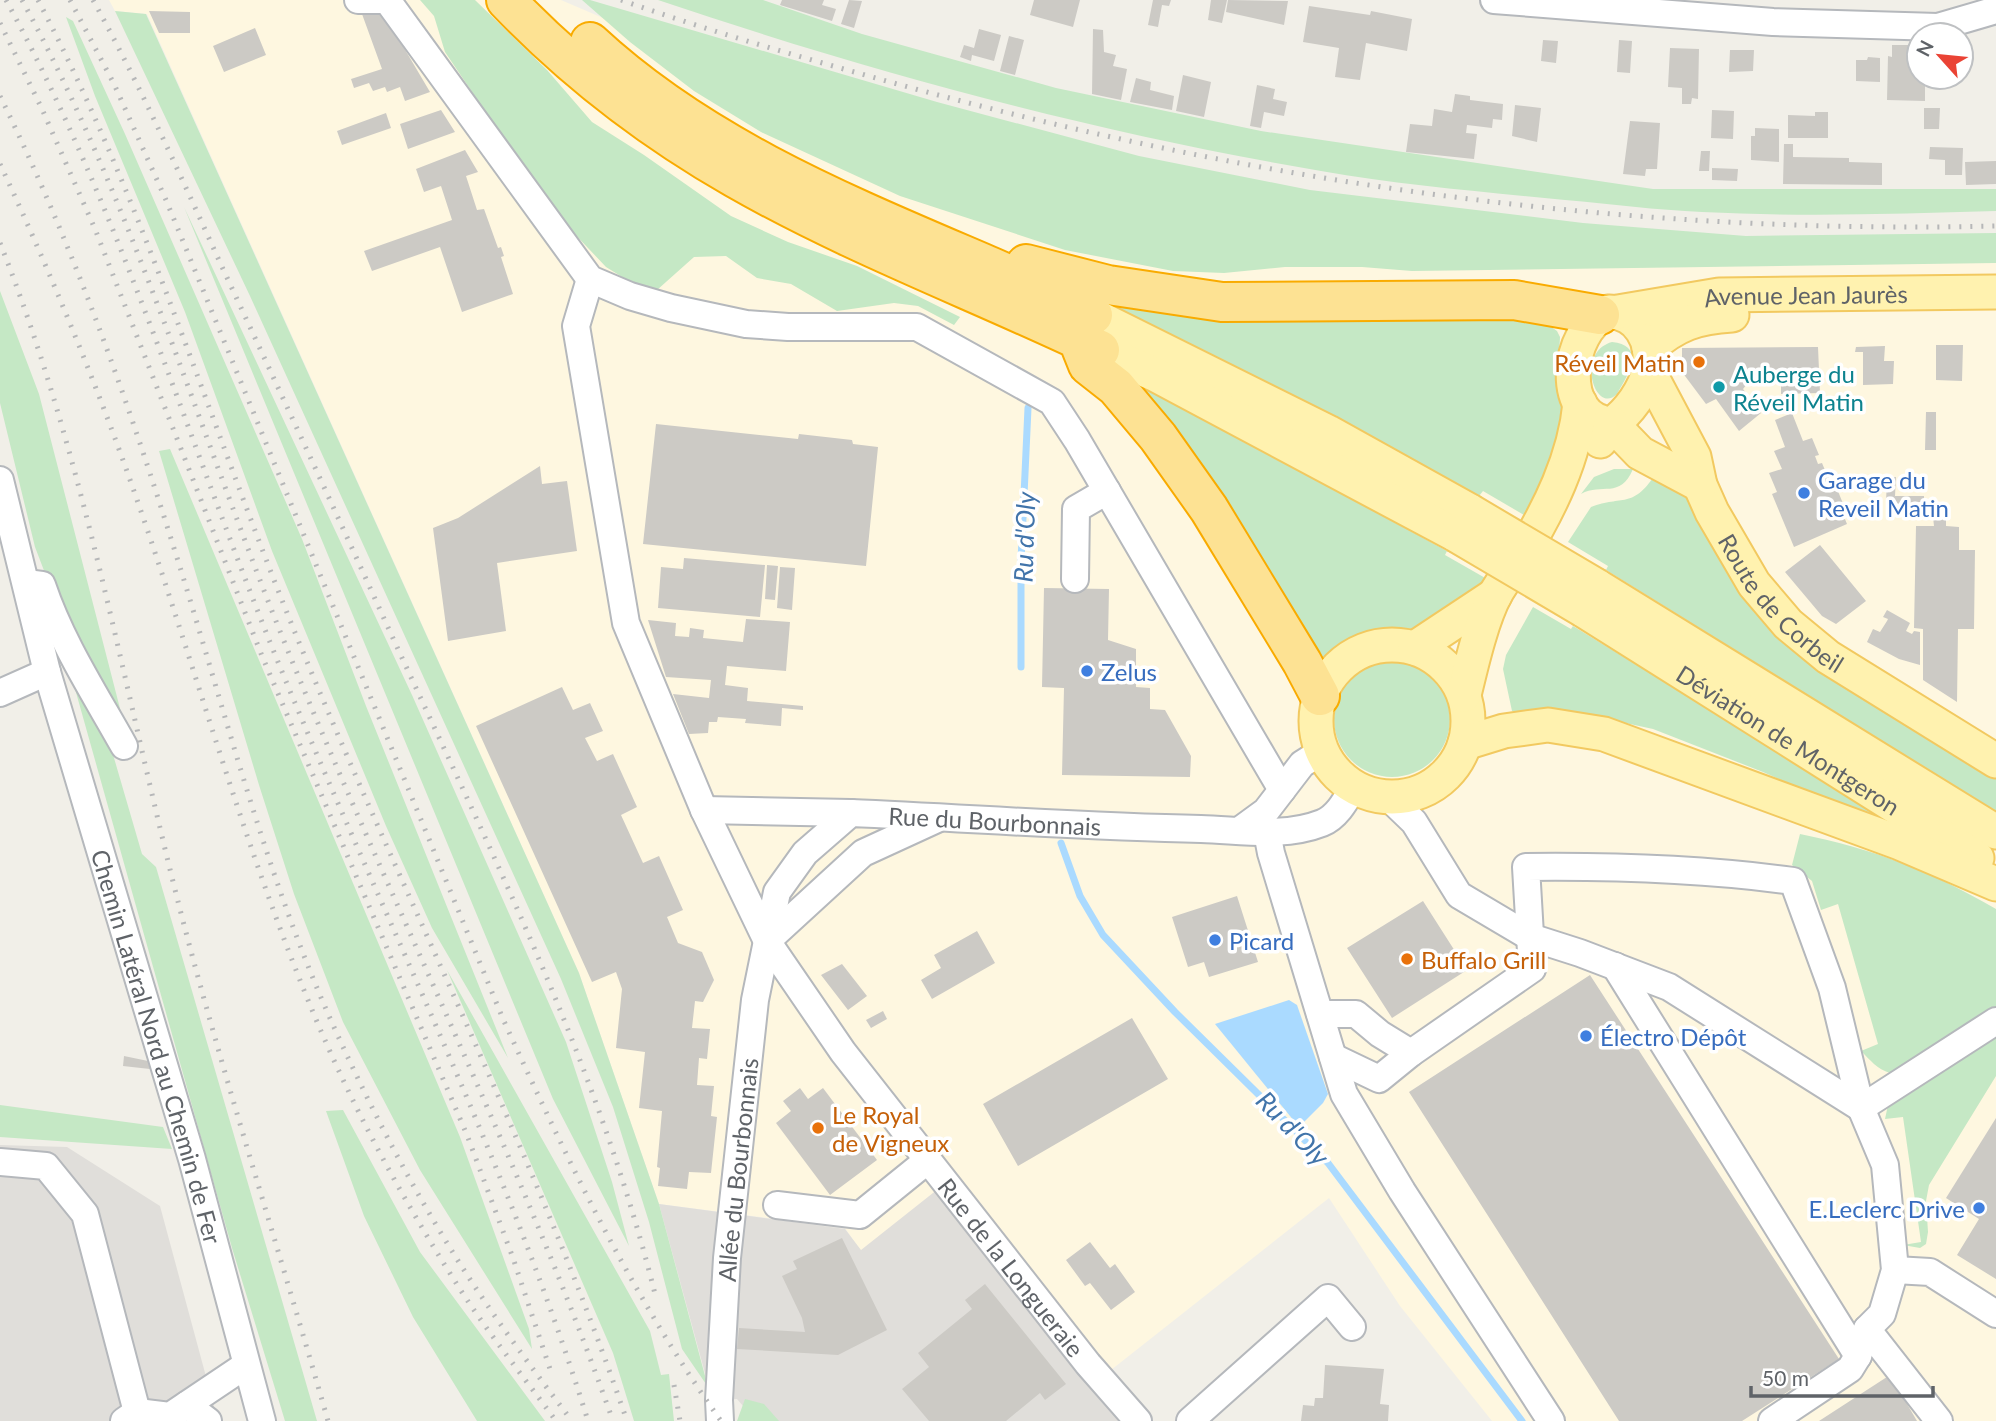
<svg xmlns="http://www.w3.org/2000/svg" width="1996" height="1421" font-family="Lato,sans-serif">
	<rect width="100%" height="100%" fill="#f1efe8"/>
	<path fill="#fef7e0" d="M109,0H561L638,33L1254,210L1996,262V1421H1492L1400,1306L1329,1198L1092,1385L860,1250L845,1228L659,1204L579,973L147,14L115,11Z"/>
	<path fill="#e0deda" d="M0,1145L67,1147L160,1206L218,1421H0Z
		M938,1189L1128,1421H756L737,1399L716,1400L709,1388L659,1204L845,1229L861,1250Z"/>
	<path fill="#c5e8c5" d="M420,0H475L547,70L592,122L644,155L731,216L788,242L857,266L960,317L954,325L918,306L894,303L837,311L791,284L757,278L726,256L694,257L657,290L627,280L606,267L552,210L445,52L434,16Z
		M582,0H590L937,102L1139,156L1310,190L1583,223L1746,236L1996,233V263L1412,271L1362,267H1285L1224,273L1173,271L1065,250L900,196L761,132L694,91L630,42Z
		M658,0H763L862,34L1056,88L1261,131L1653,189H1996V211C1898,214 1800,217 1702,212C1656,210 1611,204 1565,200C1484,192 1401,185 1321,171C1096,133 874,73 658,0Z
		M115,11L146,14L579,973L659,1204L708,1387L682,1349L649,1222L613,1107L561,979L250,296Z
		M66,17L73,21L125,134L302,539L366,706L508,1058L432,928L386,826L272,551L185,312L95,96Z
		M184,207L412,695L566,1042L612,1182L629,1246L553,1099Z
		M0,291L39,394L124,724L56,602L35,547L0,403Z
		M1119,303L1494,311L1544,322L1557,331L1560,337L1558,374L1565,408L1562,449L1524,515L1483,491L1479,496L1358,429L1116,311Z
		M1612,342C1648,346 1627,376 1617,394C1595,416 1575,352 1612,342Z
		M1148,388L1447,551L1445,555L1487,579C1475,590 1440,624 1428,628C1419,631 1409,628 1400,628C1370,628 1335,637 1322,667C1268,574 1220,475 1145,397V390Z
		M170,449L460,1137L529,1329L532,1349L420,1170L343,1022L294,894L259,785L159,451Z
		M1614,469H1633C1620,500 1602,482 1581,494L1594,477Z
		M1655,475L1673,486L1690,501L1742,587L1996,775V812L1606,570L1608,566L1568,542L1591,507C1623,495 1632,509 1655,475Z
		M1533,607L1571,629L1573,626L1910,832L1909,836L1763,772L1653,729L1570,711H1512L1503,669L1506,655Z
		M1334 719a58 58 0 1 1 116 0a58 58 0 1 1-116 0Z
		M70,671L105,727L142,854L156,867L317,1421H285L232,1248Z
		M1800,834C1875,849 1930,871 1996,909V1016L1890,1073C1877,1069 1870,1060 1861,1051L1878,1044L1838,904L1821,910L1812,881L1792,865Z
		M447,970L650,1331L661,1375L669,1374L674,1421H634L613,1353Z
		M1990,1037H1996V1076L1929,1185L1926,1201L1928,1232L1926,1244L1920,1248L1903,1245L1921,1242L1903,1117L1885,1119L1888,1105Z
		M0,1105L163,1127L172,1149L0,1137Z
		M343,1110L420,1252L545,1421H477L413,1317L364,1216L326,1111Z
		M745,1399L764,1404L779,1421H737Z"/>
	<path fill="#aadaff" d="M1289,1000L1297,1005L1328,1094L1323,1103L1299,1127L1215,1024Z"/>
	<g fill="none" stroke-linecap="round" stroke-linejoin="round">
		<path stroke="#aadaff" stroke-width="7" d="M1021,667V561L1028,408
			M1061,843L1080,896L1103,935L1175,1012L1328,1163L1522,1421"/>
	</g>
	<path fill="#cccac5" d="M782,0H824L822,5L836,9L832,21L780,5Z
		M849,0L862,1L854,28L841,24Z
		M1034,0H1080L1073,27L1030,15Z
		M1153,0H1171L1169,6L1162,5L1158,27L1148,25Z
		M1211,0H1227L1222,23L1208,20Z
		M1228,0L1288,1L1284,25L1226,12Z
		M1309,6L1370,15L1371,11L1412,19L1407,51L1366,43L1360,80L1335,77L1339,48L1303,42Z
		M149,11L190,12V33H159Z
		M362,14H384L430,92L405,101L400,87L387,92L385,87L373,91L369,83L354,88L351,79L382,69Z
		M255,28L266,55L224,72L213,46Z
		M979,29L1001,35L994,61L972,55L971,61L960,57L964,45L974,48Z
		M1093,29L1103,30L1104,52L1116,55L1113,66L1127,69L1121,100L1092,94Z
		M1009,36L1024,40L1015,75L1000,71Z
		M1543,40L1558,41L1556,63L1541,61Z
		M1619,40L1632,41L1630,73L1617,72Z
		M1892,45H1908V57H1919V77H1925V101L1887,100L1888,56L1892,57Z
		M1670,48L1699,49L1698,99L1692,98L1691,104H1682V88L1668,87Z
		M1730,50H1754L1753,71L1729,72Z
		M1868,57L1880,58V82L1856,81V60H1867Z
		M1183,75L1211,82L1204,117L1176,111Z
		M1136,78L1151,82L1150,90L1174,96L1172,110L1130,102Z
		M1257,85L1275,89L1273,99L1287,102L1284,116L1264,112L1261,128L1250,126Z
		M1455,94L1470,96V100L1503,104L1502,120L1493,119L1492,128L1467,125L1466,133L1477,134L1474,159L1406,152L1410,124L1432,126L1434,109L1452,112Z
		M1515,105L1541,108L1537,142L1512,136Z
		M1924,108H1940L1939,129H1924Z
		M441,110L455,132L408,149L400,124Z
		M1712,110L1734,111L1733,139L1711,138Z
		M1815,112H1828V138H1788V115L1815,116Z
		M386,113L391,128L342,145L337,131Z
		M1630,121L1660,123L1657,169H1646L1645,176L1623,174Z
		M1755,128L1779,129V162L1751,160V136H1755Z
		M1784,144H1793V157L1849,158V162L1882,163V185L1783,184Z
		M1930,147L1963,148L1962,175H1945V160L1929,159Z
		M465,150L478,172L466,176L477,210L484,209L498,248L501,247L504,256L501,257L513,294L462,312L440,247L372,271L364,251L452,220L441,186L424,192L416,169Z
		M1701,151H1710L1709,171H1699Z
		M1996,161V184L1966,185L1965,162Z
		M1712,168L1738,169L1737,181L1712,180Z
		M1936,345H1963L1962,381L1936,380Z
		M1885,346L1884,361H1894L1893,384L1863,385V352H1855L1856,347Z
		M1818,347L1820,393L1781,394V383L1771,382V371H1759V385L1747,384L1743,389L1761,413L1739,431L1716,399L1706,404L1682,372V348Z
		M1926,412H1936V450H1925Z
		M1792,413L1803,441L1812,438L1819,455L1815,456L1818,464L1822,463L1827,475L1831,474L1844,506L1840,507L1847,524L1794,547L1772,494L1777,492L1769,473L1782,469L1774,451L1785,447L1775,420Z
		M656,424L798,439L799,434L852,440L853,444L878,447L866,566L643,544Z
		M540,466L542,484L567,481L577,551L497,563L506,631L448,641L433,528L458,518Z
		M1887,477H1896L1895,496H1924V505L1886,503Z
		M1933,517H1946V526L1959,527V550H1975L1974,629H1958L1957,702L1923,680V629L1914,628L1916,526H1934Z
		M1820,545L1866,601L1836,624L1822,616L1785,572Z
		M684,558L765,565L760,617L658,608L661,567L683,569Z
		M767,565L778,566L775,600L765,599Z
		M780,567L795,568L792,610L777,608Z
		M1044,588L1109,589L1108,640L1136,649V687L1150,688V709L1165,710L1191,756L1190,777L1062,775L1064,688L1042,687Z
		M1887,610L1910,623L1906,631L1912,634L1914,631L1920,632V665L1899,659L1867,642L1873,629L1880,632L1887,621L1888,619L1883,617Z
		M746,619L790,622L786,671L727,666L725,685L748,688L747,701L803,706V710L782,708L781,726L745,723L746,719L718,717L717,722H709L708,733L689,734L673,694L709,698L711,680L666,677L648,620L676,623L675,636L689,637L690,628L704,630L703,638L743,642Z
		M562,687L573,710L590,703L603,731L585,738L597,761L613,754L637,807L621,815L643,863L659,856L683,910L667,917L678,943L702,952L714,980L703,1002L695,1001L692,1028L710,1029L707,1059L699,1058L697,1085L714,1086L711,1116L717,1117L711,1173L689,1172L687,1189L658,1186L660,1168L657,1167L662,1111L639,1108L645,1052L616,1048L622,989L616,972L592,982L476,726Z
		M1237,896L1258,962L1209,977L1204,962L1188,967L1172,917Z
		M1423,901L1467,970L1392,1018L1347,948Z
		M977,931L995,963L932,999L921,980L941,968L934,955Z
		M842,964L867,996L848,1010L821,975Z
		M1590,975L1839,1359L1742,1421H1619L1409,1092Z
		M883,1011L887,1019L871,1028L866,1020Z
		M1132,1018L1168,1079L1018,1166L983,1104Z
		M124,1056L148,1061L150,1069L123,1066Z
		M800,1088L808,1099L823,1088L877,1160L830,1195L776,1123L791,1111L783,1101Z
		M1996,1118V1279L1957,1255L1979,1219L1946,1198Z
		M842,1238L887,1330L838,1355L737,1349L739,1328L805,1332L802,1318L782,1276L797,1269L793,1261Z
		M1090,1242L1110,1268L1115,1264L1135,1292L1111,1310L1090,1283L1085,1286L1066,1260Z
		M985,1284L1066,1384L1045,1400L1040,1393L1006,1421H929L902,1389L929,1367L918,1353L972,1309L965,1300Z
		M1325,1365L1384,1369L1380,1404L1389,1405L1388,1421H1301L1303,1405L1314,1406L1315,1398H1323Z
		M1890,1375L1917,1421H1819Z"/>
	<g fill="none" stroke-linecap="round" stroke-linejoin="round">
		<g stroke="#b5b8bc" stroke-width="30">
			<g id="minor">
				<path d="M358,0H387L590,279L630,296L671,308L746,324L788,327H917L1052,402L1077,440L1282,790"/>
				<path d="M1494,0L1773,22L1938,27L1996,10"/>
				<path id="s1" d="M590,279L576,326L626,623L704,810L767,941L843,1052L1088,1364L1138,1421"/>
				<path id="s2" d="M0,480L47,672L192,1159L262,1421"/>
				<path d="M1075,579L1076,509L1107,491"/>
				<path d="M34,584L42,585C61,642 95,694 124,746"/>
				<path d="M0,693L47,672"/>
				<path d="M1389,798L1414,822L1459,895L1530,937L1580,953L1669,987L1861,1108"/>
				<path d="M704,810L851,813"/>
				<path d="M1240,830L1266,811L1302,764L1321,752"/>
				<path d="M1267,832L1271,853L1344,1094L1402,1191L1551,1421"/>
				<path d="M767,941L863,853L937,819"/>
				<path d="M1615,966L1858,1356"/>
				<path d="M1320,1014H1356L1380,1034L1411,1053"/>
				<path d="M1333,1057L1379,1079L1411,1053L1532,969L1526,867C1615,866 1705,869 1793,881L1832,988L1861,1108L1885,1165L1895,1270L1882,1314L1867,1329L1858,1356L1850,1369L1772,1421"/>
				<path d="M1861,1108L1996,1021"/>
				<path d="M0,1162L46,1166L85,1214L137,1412"/>
				<path d="M777,1205L860,1215L928,1160"/>
				<path d="M1895,1270L1930,1272L1996,1314"/>
				<path d="M1867,1329L1939,1421"/>
				<path d="M187,1405L208,1421"/>
				<path d="M124,1421L137,1412L170,1416L246,1365"/>
				<path id="s3" d="M720,1421L719,1400L727,1258L755,1000L777,892L805,853L851,813C968,818 1084,827 1201,829C1241,830 1284,838 1322,823C1337,817 1346,800 1353,788"/>
				<path d="M1190,1421L1328,1298L1352,1327"/>
			</g>
		</g>
		<g stroke="#f2c960" stroke-width="37">
			<g id="major">
				<path d="M1608,312C1638,311 1655,342 1649,370C1645,390 1628,413 1612,424C1557,421 1565,330 1608,312Z"/>
				<path id="s4" d="M1618,312L1719,295L1996,292"/>
				<path d="M1093,315L1328,432L1470,511"/>
				<path d="M1649,348C1676,324 1697,317 1732,315"/>
				<path d="M1100,350L1156,375L1456,535"/>
				<path id="s5" d="M1649,372L1694,457L1700,485L1712,512L1754,584L1788,624L1828,657L1996,761"/>
				<path d="M1600,441L1612,424L1640,453L1700,485"/>
				<path d="M1597,586L1996,832"/>
				<path id="s6" d="M1583,610L1977,858"/>
				<circle cx="1392" cy="721" r="76"/>
				<path d="M1415,648L1495,595"/>
				<path d="M1464,695C1471,666 1482,618 1496,593C1503,580 1513,569 1520,557C1549,510 1575,458 1580,403"/>
				<path d="M1465,743L1504,731L1548,725L1604,734L1900,843L1996,884"/>
			</g>
		</g>
		<g stroke="#f9ab00" stroke-width="42">
			<path id="highway" d="M506,0C573,70 651,130 735,178C852,245 979,292 1100,350
				M590,42C703,147 847,205 987,265C1023,280 1057,299 1093,315
				M1026,264L1108,285L1222,302L1514,300L1600,315
				M1078,340L1088,365L1116,387L1158,437L1209,509L1302,662L1320,696"/>
		</g>
		<use href="#minor" stroke="#fff" stroke-width="26"/>
		<use href="#major" stroke="#fff2af" stroke-width="33"/>
		<use href="#highway" stroke="#fde293" stroke-width="38"/>
		<path stroke="#b6b7b8" stroke-width="5" stroke-dasharray="2 9" stroke-linecap="butt" d="M6,0C119,208 187,438 276,657C380,912 506,1157 588,1421
			M22,0C134,206 200,435 288,651C393,909 520,1158 613,1421
			M38,0C147,208 213,435 303,652C409,909 537,1158 627,1421
			M70,0L114,84L166,200L503,1019C567,1159 631,1295 721,1421
			M93,0C141,87 182,179 223,269C276,383 329,497 381,612C483,836 597,1058 656,1298
			M621,0C709,31 800,57 890,82C1252,182 1620,235 1996,226
			M0,23L42,109L95,229L262,656L467,1135L513,1258L551,1372
			M0,96C71,241 125,392 173,545C223,702 262,864 329,1016C374,1117 427,1218 490,1309C516,1347 544,1384 572,1421
			M0,164C41,252 79,342 113,433C185,626 235,826 315,1017C354,1110 403,1200 458,1286C488,1333 523,1376 556,1421
			M0,243C91,472 128,718 192,955C234,1111 284,1266 328,1421
			M674,1385L680,1421"/>
		<g stroke="#f2c960" stroke-width="37" stroke-linecap="butt">
			<path id="major-bridge" d="M1470,511L1597,586
				M1456,535L1583,610"/>
		</g>
		<use href="#major-bridge" stroke="#fff2af" stroke-width="33"/>
	</g>
	<g fill="#e8710a" stroke="#fff" stroke-width="2.5">
		<circle cx="1699" cy="362" r="7"/>
		<circle cx="1407" cy="959" r="7"/>
		<circle cx="818" cy="1128" r="7"/>
	</g>
	<circle fill="#0f9aa8" stroke="#fff" stroke-width="2.5" cx="1719" cy="387" r="7"/>
	<g fill="#3f7fe0" stroke="#fff" stroke-width="2.5">
		<circle cx="1804" cy="493" r="7"/>
		<circle cx="1087" cy="671" r="7"/>
		<circle cx="1215" cy="940" r="7"/>
		<circle cx="1586" cy="1036" r="7"/>
		<circle cx="1979" cy="1208" r="7"/>
	</g>
	<g text-anchor="middle" dominant-baseline="central" stroke-width="7" stroke-linejoin="round" paint-order="stroke">
		<g font-size="24" fill="#5f6368" stroke="#fff">
			<text stroke="none"><textPath href="#s4" startOffset="189">Avenue Jean Jaurès</textPath></text>
			<text stroke="none"><textPath href="#s5" startOffset="270">Route de Corbeil</textPath></text>
			<text stroke="none"><textPath href="#s6" startOffset="243">Déviation de Montgeron</textPath></text>
			<text stroke="none"><textPath href="#s3" startOffset="786">Rue du Bourbonnais</textPath></text>
			<text stroke="none"><textPath href="#s2" startOffset="588">Chemin Latéral Nord au Chemin de Fer</textPath></text>
			<text stroke="none"><textPath href="#s3" startOffset="252">Allée du Bourbonnais</textPath></text>
			<text stroke="none"><textPath href="#s1" startOffset="1106">Rue de la Longueraie</textPath></text>
		</g>
		<g font-size="24" fill="#c56008" stroke="#fff" text-anchor="start">
			<text x="1685" y="362" text-anchor="end">Réveil Matin</text>
			<text x="1421" y="959">Buffalo Grill</text>
			<text x="832" y="1114">Le Royal<tspan x="832" dy="28">de Vigneux</tspan></text>
		</g>
		<g font-size="24" fill="#0d838f" stroke="#fff" text-anchor="start">
			<text x="1733" y="373">Auberge du<tspan x="1733" dy="28">Réveil Matin</tspan></text>
		</g>
		<g font-size="24" fill="#366cbe" stroke="#fff" text-anchor="start">
			<text x="1818" y="479">Garage du<tspan x="1818" dy="28">Reveil Matin</tspan></text>
			<text x="1101" y="671">Zelus</text>
			<text x="1229" y="940">Picard</text>
			<text x="1600" y="1036">Électro Dépôt</text>
			<text x="1965" y="1208" text-anchor="end">E.Leclerc Drive</text>
		</g>
		<g font-size="26" font-style="italic" fill="#4174aa" stroke="#fff">
			<text transform="translate(1024 537) rotate(-88)">Ru d'Oly</text>
			<text transform="translate(1293 1128) rotate(46)">Ru d'Oly</text>
		</g>
	</g>
	<g transform="translate(1940 56) rotate(297)"><circle r="33" fill="#ffffff" stroke="#bfc1c3" stroke-width="2"/>
	<path d="M0-5L12 26L0 18L-12 26Z" fill="#ea4335"/>
	<text y="-10" font-size="19" font-weight="bold" text-anchor="middle" fill="#5f6368">N</text>
	</g>
	<path d="M1751 1386v10h182v-10" fill="none" stroke="#5f6368" stroke-width="3.5"/>
	<text x="1762" y="1386" font-size="21" fill="#5f6368" stroke="#ffffff" stroke-width="5" paint-order="stroke">50 m</text>
</svg>
